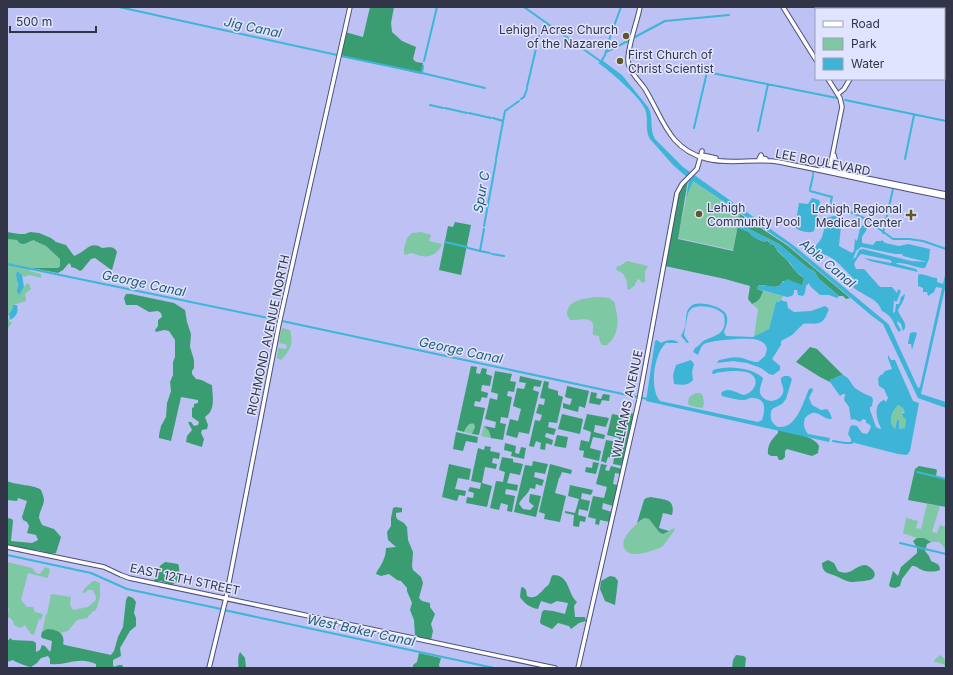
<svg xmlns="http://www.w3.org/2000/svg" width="953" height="675" font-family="Inter,sans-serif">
	<rect width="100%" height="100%" fill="#bdc1f4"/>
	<path fill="#7ec8a3" d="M690,179L740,213L733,250L678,238Z
		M421,232L431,235L429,241L442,244C439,253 430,258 421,256C417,255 414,253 411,253C409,253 407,255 405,255C402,249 406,244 407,238L412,233Z
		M7,239L17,240L18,243C27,246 27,241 34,240L35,241L46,246L60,259V266L58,268H31L30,271L41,274V278L30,275L24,277L17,271L16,275C18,282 17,288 19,294L27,283L29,284L31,289L25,294L26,301L13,305L8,317L9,321L12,323L8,328H7Z
		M627,261L648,266L645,272V282L642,283L640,280L638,279L634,286L629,290L627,289C628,281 625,272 616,270L617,266H620Z
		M763,291L783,296L780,303L776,302L769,329L754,337L758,309L752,304C759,301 762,298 763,291Z
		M601,297L609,298L613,301C616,304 615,306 616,310C619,323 618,336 607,345H602L600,342L599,336L593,335C592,331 594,328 593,324C590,316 576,321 570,320L567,315C567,298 588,298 601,297Z
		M283,328L290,330C294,343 290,351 281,360L277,358L278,348L286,349L287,345L279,343L281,330Z
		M696,393H701C704,397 705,405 702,408L691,406L688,404L689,397Z
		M897,405L903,408L905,412H902L903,417L906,419L905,428L899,429V421L897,420L895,429C887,422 892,412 897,405Z
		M472,423L474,424L475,427L472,434L464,432L469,425Z
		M484,426L489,431L491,438L481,436Z
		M927,504L940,506L932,532L937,533L940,525L946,527V551L943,546L939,542H931L924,538H917L906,534H903L906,518L918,521L916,528L921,529Z
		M644,518L649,519L659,532L668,531L675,528L674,531L663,546L660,548C653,550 644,554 636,554C627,555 620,547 625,538C629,530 637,524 644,518Z
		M7,562L32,568C35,571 35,574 40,574L45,567L50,569L48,578L28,573L21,600L27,607H33L35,612L43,614L41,620L39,619L34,635L31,634L25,625L20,628L14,625L13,621L10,618H7V614L9,610L7,604Z
		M93,581H95L100,583V597L96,610L92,612L87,618L77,620L68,631L60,633L55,630L47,629L42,632L46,614H47L51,594L71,597L70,605L73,610L88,607L96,600V597L93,590H88L84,593H82L86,587Z
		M941,655L946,661V667L943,664L935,662L934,660Z"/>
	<path fill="#3a9d72" d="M370,7H394L391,23L392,32L402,41L416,47L413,59L416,62L423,63L421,74L340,55L345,32L363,37Z
		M688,180L678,239L733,251L740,214L788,246L850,298L846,299L843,296H839L819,279L814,271L808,268L779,244L741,225L739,228L749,232C752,237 759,240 765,242L766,240L775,246C777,254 786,257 790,264C794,269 797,274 804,278L803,285H801L796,283L783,281C777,292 768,284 759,285L757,289L763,291C761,298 759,301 752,304L748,299L750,286L725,279L665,266L678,193L680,187Z
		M455,222L471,225L461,275L439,270L448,226L453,227Z
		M7,232L19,234H25L30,232L39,233L51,238L56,242L66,245L74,256C86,252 90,240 102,248C109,248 113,245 117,252L112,270L110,269L95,258L91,259L82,270L80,271L75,268L71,267V265L69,263L63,270L58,273L31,268H58L60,266V259L46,246L35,241L34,240C28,241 26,246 19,243L17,240L7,239Z
		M126,294H131L174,303L185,310L187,322L191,334L190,347L194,360V368L192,371V374L196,379C202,379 206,383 212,385C212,392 215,405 210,412C209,414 207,415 205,417L208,425L207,429L202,430L201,433L204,439L202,447L186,442L187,436L192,430L188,422H191L194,426L198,425L199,422L192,417V408L194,407V404L198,403V400L181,397L171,441L159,438V435L161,426L166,417L167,403L171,391L170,382L173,375V362L175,357V340L169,331L164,330L156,332L155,330L158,326V320L162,317L161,313L158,311L149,312L137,305H126L124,298Z
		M810,347L817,349L844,376C838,375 835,379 830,380V382L820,377L796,362Z
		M471,366L477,367L476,373L480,374L482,368L487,369L486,374L492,376L490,386L482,385L481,391L488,393L487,398L482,397L480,402L475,401L474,406L485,408L479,435L472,434L475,427L474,424C469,422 466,428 464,432L457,430Z
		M495,371L512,374L510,381L516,382L514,392L508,391L507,396L512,397L508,418L501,417L500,423L506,424L503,440L491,438L489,431L484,426L495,428L496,422L485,419L490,398L497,400L498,394L491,392Z
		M520,376L542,381L540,387L534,386L533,390L539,392L529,434L519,432L517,438L506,435L510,419L518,421L521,409L513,406L517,388L524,389L526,383L519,382Z
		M544,381L549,382L548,388L558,391V395L563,397L557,423L549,422L548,427L556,429L554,435L546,433L545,437L553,440L552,445L546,443L545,450L540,449L541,443L536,441L534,447L529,446L535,420L540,421L542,415L536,413L539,404L544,405L545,399L540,398Z
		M567,386L589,391L585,408L579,406L578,412L563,408V403L570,405L572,399L565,397Z
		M591,392L597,393L596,398L601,399L603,394L610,395L609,401L602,400L600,405L589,403Z
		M624,412L635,414L623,466L613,464L614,458L608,457L606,463L601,461L606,440L618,442L619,438L607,435L612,414L622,416Z
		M562,414L583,419L580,434L558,429Z
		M587,414L609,418L606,427L595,425L594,432L605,435L604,439L593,437L590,448L601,451L599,461L583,457L584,451L579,450L581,440L589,442L591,432L583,429Z
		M778,430C790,433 814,435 819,446L818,453L812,456L787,449L785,451V457L782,460H779L777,456H771L768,454C767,445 772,439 778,433Z
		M456,432L478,437L477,443L466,441L463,451L453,449Z
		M557,435L568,437L566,448L554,446Z
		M505,443L516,446L515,453L519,454L521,447L526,448L524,459L511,456L512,452L504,450Z
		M485,446L491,447L490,451L500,453L499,459L493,458L492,463L497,464L496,469L485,467L482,483L492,486L487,507L466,503L467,497L473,498L474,493L468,491L470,487L480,489L481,483L471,481L478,448L484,450Z
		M502,457L513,459V462L523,464L520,475L510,473L507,483L518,485L517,491L506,489L505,494L515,496L512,512L507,511L508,505L501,503L499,510L490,508L496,481L503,482L505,472L499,470Z
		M533,461L548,464L545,474L535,472L534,477L544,480L542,486L536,484L535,489L530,488C528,495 522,497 519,504L523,509L530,510L534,506L529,502L530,494L541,496L536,517L514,512L525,465L532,466Z
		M593,462L599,463L596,474L585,472L586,467L592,468Z
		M449,464L471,469L469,480L458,478L455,489L466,491L465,496L459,495L457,501L442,497Z
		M550,464L572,470L571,474L562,472L560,477L559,478L555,493L566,496L560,522L544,519L545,514L539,512Z
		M601,464L607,465L605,470L609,471L611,466L622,469L621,474L615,473L613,484L618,485L613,506L603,503L602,509L612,512L610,522L600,520L599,525L595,524L596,519L588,517L593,496L604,498L607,487L596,484Z
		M919,466L935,469L937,470L936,476L946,479V507L908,500L915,469Z
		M7,481C15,485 36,485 41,490C42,492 44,498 44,500C44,505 39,512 39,518L42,525L54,529L61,537L56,553C48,555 40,549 33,550L7,545V518L12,519L13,521L11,541L32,543L38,540L36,535L27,533L29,526L27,522L23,520L22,517L27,501L18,498L17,501L7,500Z
		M570,485L593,490L591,495L582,493L581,499L590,501L588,511L579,509L578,515L586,517L585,522L580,521L579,527L573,526L574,515L565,513V511L575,513L579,499L568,496Z
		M651,497C664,500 676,498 672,515L663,513L659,528L669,531L663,534L659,532L649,519L644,518L637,523L644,500L646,498Z
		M396,507L402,508V512L396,513V516L397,519L404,523L407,527L408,540L413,552L412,566L413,570L421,577L423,583L419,598L422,601L430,603V607L435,614L431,624L433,631L431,640L418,638L415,635L414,620L410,610L412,603L407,591V588L401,581L397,580L389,574L381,576L376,574C377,570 379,569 381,565C384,560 386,554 386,548L396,547L388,540L387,532L391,526V518L393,508Z
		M917,538H924L931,542L927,544L925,551L929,556L931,561C936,563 940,564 940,570C935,572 927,572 922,570C917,568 917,566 912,566L902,579L900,586L895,588L890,587L889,585L893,571L898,576L901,567L917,553V548L913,541Z
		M828,560L834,563L838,571C852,577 854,565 866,565C871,567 879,574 872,579C870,581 854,582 851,582C845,581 841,578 836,576C828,573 822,573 822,563Z
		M165,562L178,564C181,569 177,577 180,580L178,584L176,582L172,585L161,581H154L160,566Z
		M553,575C570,575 567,593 577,602L574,606L575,617H585L586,621L579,623L571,629L569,626L558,623L552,629L541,624L540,622L542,612L544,610L553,611L565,614L568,603L557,601L551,604L541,601L538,609C530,608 524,603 520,597L521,588L523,587L526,590L527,596C535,600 539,594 544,589C546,586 547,587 549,584C551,580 550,578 553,575Z
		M610,576L615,577L618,581L615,605L605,601L600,589L601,581Z
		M128,596L133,598L136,602L134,613L136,618V626L130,631L120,648L121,656L113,660V665L114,667L119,665H122L124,668H96V664C77,656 68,666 50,664V659L48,656L41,658L37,663L31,667C28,667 15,662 13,660L7,662V641L11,638L12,640L33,641L36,643V652L40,650L42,645L45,646L50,652L51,649L52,641L42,638L41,636L42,632L47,629C56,629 66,633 63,644L65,645L111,655L114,651L118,637L123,627L126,600Z
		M240,652L245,658L246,668H238C239,663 237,657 240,652Z
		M419,653L441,658L439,665L440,668H413V665L417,662Z
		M736,655L744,656L746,658L745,667L747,668H732L733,660Z"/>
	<path fill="#3eb5d7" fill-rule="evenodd" d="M603,61L622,75L648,107C654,117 649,129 655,139L683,167L793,245L886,322L889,325L918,388L920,387L942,288L936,287L934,292L928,296L927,292H923V288L918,286V276L919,274C926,274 931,278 937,278V282L943,284L946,271V284L921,394L946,402V408L918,398L883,324L872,316L788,245L693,181L686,198L689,179L673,165L650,139C645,131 648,121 646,112C644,100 609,70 598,63Z
		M812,198L819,200L820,202L814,231C810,234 798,231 795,227L799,203L808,204Z
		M834,216L842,217L839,246L852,253L854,251L855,239L857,241L860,228L864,224L867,225C867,231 865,232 862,237V243L873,245L876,241H881L882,240L885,243L899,246L908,244L930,249L929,259L925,268C915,268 906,262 896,263L897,264L916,269L918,272L870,261L864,258L891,263L892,262L890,260L861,254L858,257L854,264L856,269H864L880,287H892L897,293L898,289L901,291L897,301L896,302L894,300L893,313L895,312L896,304H899L901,297L905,294L904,299L898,310C899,317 910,324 903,331L901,324L898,321L897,323L901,330L899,332C892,323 895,318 882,311C880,307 879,304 875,301C868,295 849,289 848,279L857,285L858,283C848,274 839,261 826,255C823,254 820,255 816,254C812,246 819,244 822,237C824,231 825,224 826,218ZM861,247L895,254H902L903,256L927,262L911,261L863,249L859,250L856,257L853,259L856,251Z
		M741,225L779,244L808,268L814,271L819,279L839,296L837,298L829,295H820L810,286L809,283L806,286L805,293L803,296L798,295L797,290H794V293L792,296L787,297L757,289V287L760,285L777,287L787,279L802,285L804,278L795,271L791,264L776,249V247L772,244L770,245L769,241L766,240L765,242C759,240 751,237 749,232L738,228Z
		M17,271L22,275L24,287L19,295L17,291L18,285L16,275Z
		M780,300L787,302L788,308L794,312L811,311L825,306L828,308C829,312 829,309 827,314C821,328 814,322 803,324L792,335L781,341V345L772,359L780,366V370L773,375L769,374L761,368L747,363L733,361L717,363L719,360C726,359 735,356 742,358C749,360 752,362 758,362L765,356L767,349C766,344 763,342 758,340C750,337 711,340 704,344C700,347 700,351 698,355L693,352L695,348C699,346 701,342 705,340C719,334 727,333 724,315C718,307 701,304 692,308L688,313L684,335L689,343H687L681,336C682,333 684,331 685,327C687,320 684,312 691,306C698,300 721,306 726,314C729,320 726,326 724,332L726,336L753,337L769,329L776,302H780Z
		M13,305H17C19,312 16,317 10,320L9,314L12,309Z
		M914,332L917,333L912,350L911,344H908L910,333Z
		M657,340L661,343C666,340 674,338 679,343H666C654,353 649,389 660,401L758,422L762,420C765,411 767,398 753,398C750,397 748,400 744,400C737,400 729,398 722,396L721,393C728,386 736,393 744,395C753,393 761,381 751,374C744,369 721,371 713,374L712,373L713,370C726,365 752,367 763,378C762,383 759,388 760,393C764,404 779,403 783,393C785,388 780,383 781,378L784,376H789L792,379L786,399L782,404L772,409C769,417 771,423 778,427C797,429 803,402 809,389L812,388L813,390L809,398L812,405L821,410L827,409L830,413L832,419C821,420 817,405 805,418C803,424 804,429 808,434L830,438L829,442L646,401L655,341Z
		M888,355L891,360H895L913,401L919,403L910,451L907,455L898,454L851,442V439L848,434L850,427L852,425L857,426L862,433L867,434C870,430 874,425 866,423V420L863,419L860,422L854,419L851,420L849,407L844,400L845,394H843L840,396L830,382V379C835,380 837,375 842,375C849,376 851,384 855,388C860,392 867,395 872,397L873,400L872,406L870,407V410L876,427L880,429L881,428C876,419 873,404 884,400L886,402L888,398L884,389L879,386L878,379L880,375H882L885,371L892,369L888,358ZM898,405L903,408L905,412L902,414L903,417L906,419L905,428L899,429V420H897L895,429C887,422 892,411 898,405Z
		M691,360L694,364L692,372L693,380C688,386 681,385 674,384L673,375L676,365Z"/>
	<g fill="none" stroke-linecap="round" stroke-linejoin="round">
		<path stroke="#3eb5d7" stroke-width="2" d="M119,7L337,55
			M524,7L603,63
			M862,9L863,7
			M540,35L547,24
			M635,37L665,21L729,15
			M944,44L946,45
			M606,52L630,40
			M341,56L422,73L423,66
			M424,61L437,7
			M601,62L605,55L610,37L621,7
			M422,73L485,88
			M527,87L539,36
			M521,99L524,97L527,89
			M845,100L946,121
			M430,105L443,108
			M445,108L467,113
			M469,113L491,118
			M493,118L503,121
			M694,128L707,72L837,98
			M758,131L768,84
			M496,159L505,111L519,101
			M905,159L914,115
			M813,174V173
			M810,189L813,176
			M810,191L832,197L831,201L832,204L866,219L893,239H909L923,241L946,249
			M484,226L496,161
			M484,229L480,251L490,253
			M883,233L893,189
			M445,242L467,247
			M468,248L480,251
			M492,254L504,256
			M7,264L278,320
			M282,321L637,397
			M642,398L648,399
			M833,441L845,443H852
			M917,472L946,479
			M900,543L946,554
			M7,555L91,573L127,589L221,609
			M224,610L494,668"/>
		<g stroke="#4c4e7a" stroke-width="5.5">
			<path id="secondary" d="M640,7C637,23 628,45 628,60C628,71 639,80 645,89C663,118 668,149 707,159C730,165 755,158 779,162C835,173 890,186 946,197
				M783,7L816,60
				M879,9V7
				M828,79L840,98L842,107L829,172
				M838,94L844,89L850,79
				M702,155L716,158
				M834,155L837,166L845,172
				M759,159L761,155L762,158L766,159
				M824,163L828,167
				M821,169L946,194
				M7,547L104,567L121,575L129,578L555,668
				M209,668L226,598L279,324L350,7
				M578,668L639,400L677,193L682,184L697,169L702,151"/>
		</g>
		<use href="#secondary" stroke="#fff" stroke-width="3.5"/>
	</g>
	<g fill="#5f5824" stroke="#e1e4fe" stroke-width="1.5">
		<circle cx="626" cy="36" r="4"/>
		<circle cx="620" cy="61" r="4"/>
		<circle cx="699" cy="214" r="4"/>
		<path d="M909 209h4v4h4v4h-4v4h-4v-4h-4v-4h4z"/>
	</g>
	<g text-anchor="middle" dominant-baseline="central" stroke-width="3" stroke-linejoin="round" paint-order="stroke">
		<g font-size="12" fill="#323448" stroke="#e1e4fe" text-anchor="end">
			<text x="618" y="29">Lehigh Acres Church<tspan x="618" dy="14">of the Nazarene</tspan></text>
			<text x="628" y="54" text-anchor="start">First Church of<tspan x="628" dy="14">Christ Scientist</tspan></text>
			<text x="707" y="207" text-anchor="start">Lehigh<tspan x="707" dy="14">Community Pool</tspan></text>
			<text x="902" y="208">Lehigh Regional<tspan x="902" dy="14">Medical Center</tspan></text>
		</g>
		<g font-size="12" fill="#323448" stroke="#e1e4fe">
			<text transform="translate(823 162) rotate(11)">LEE BOULEVARD</text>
			<text transform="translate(268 335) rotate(-78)">RICHMOND AVENUE NORTH</text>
			<text transform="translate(627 404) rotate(-78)">WILLIAMS AVENUE</text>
			<text transform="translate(185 579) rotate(12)">EAST 12TH STREET</text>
		</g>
		<g font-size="13" font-style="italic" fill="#1e5d70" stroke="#e1e4fe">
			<text transform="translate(253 27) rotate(12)">Jig Canal</text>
			<text transform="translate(481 192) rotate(-80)">Spur C</text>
			<text transform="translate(828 263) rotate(40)">Able Canal</text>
			<text transform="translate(144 283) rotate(12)">George Canal</text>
			<text transform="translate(461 350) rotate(12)">George Canal</text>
			<text transform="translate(361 630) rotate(12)">West Baker Canal</text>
		</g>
	</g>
	<rect width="953" height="675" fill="none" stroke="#323448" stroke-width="16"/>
	<rect x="815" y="8" width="130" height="72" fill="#e1e4fe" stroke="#9b9eb5"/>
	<rect x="823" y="21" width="20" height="6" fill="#ffffff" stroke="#9b9eb5"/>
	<text x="851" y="28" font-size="12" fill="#323448">Road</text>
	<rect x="823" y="38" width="20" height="12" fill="#7ec8a3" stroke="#9b9eb5"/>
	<text x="851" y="48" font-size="12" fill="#323448">Park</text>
	<rect x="823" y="58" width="20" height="12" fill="#3eb5d7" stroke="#9b9eb5"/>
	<text x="851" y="68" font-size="12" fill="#323448">Water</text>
	<path d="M10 26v6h86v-6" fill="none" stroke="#323448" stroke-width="2"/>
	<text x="16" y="26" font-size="12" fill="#323448" stroke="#e1e4fe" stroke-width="3" paint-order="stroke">500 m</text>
</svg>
